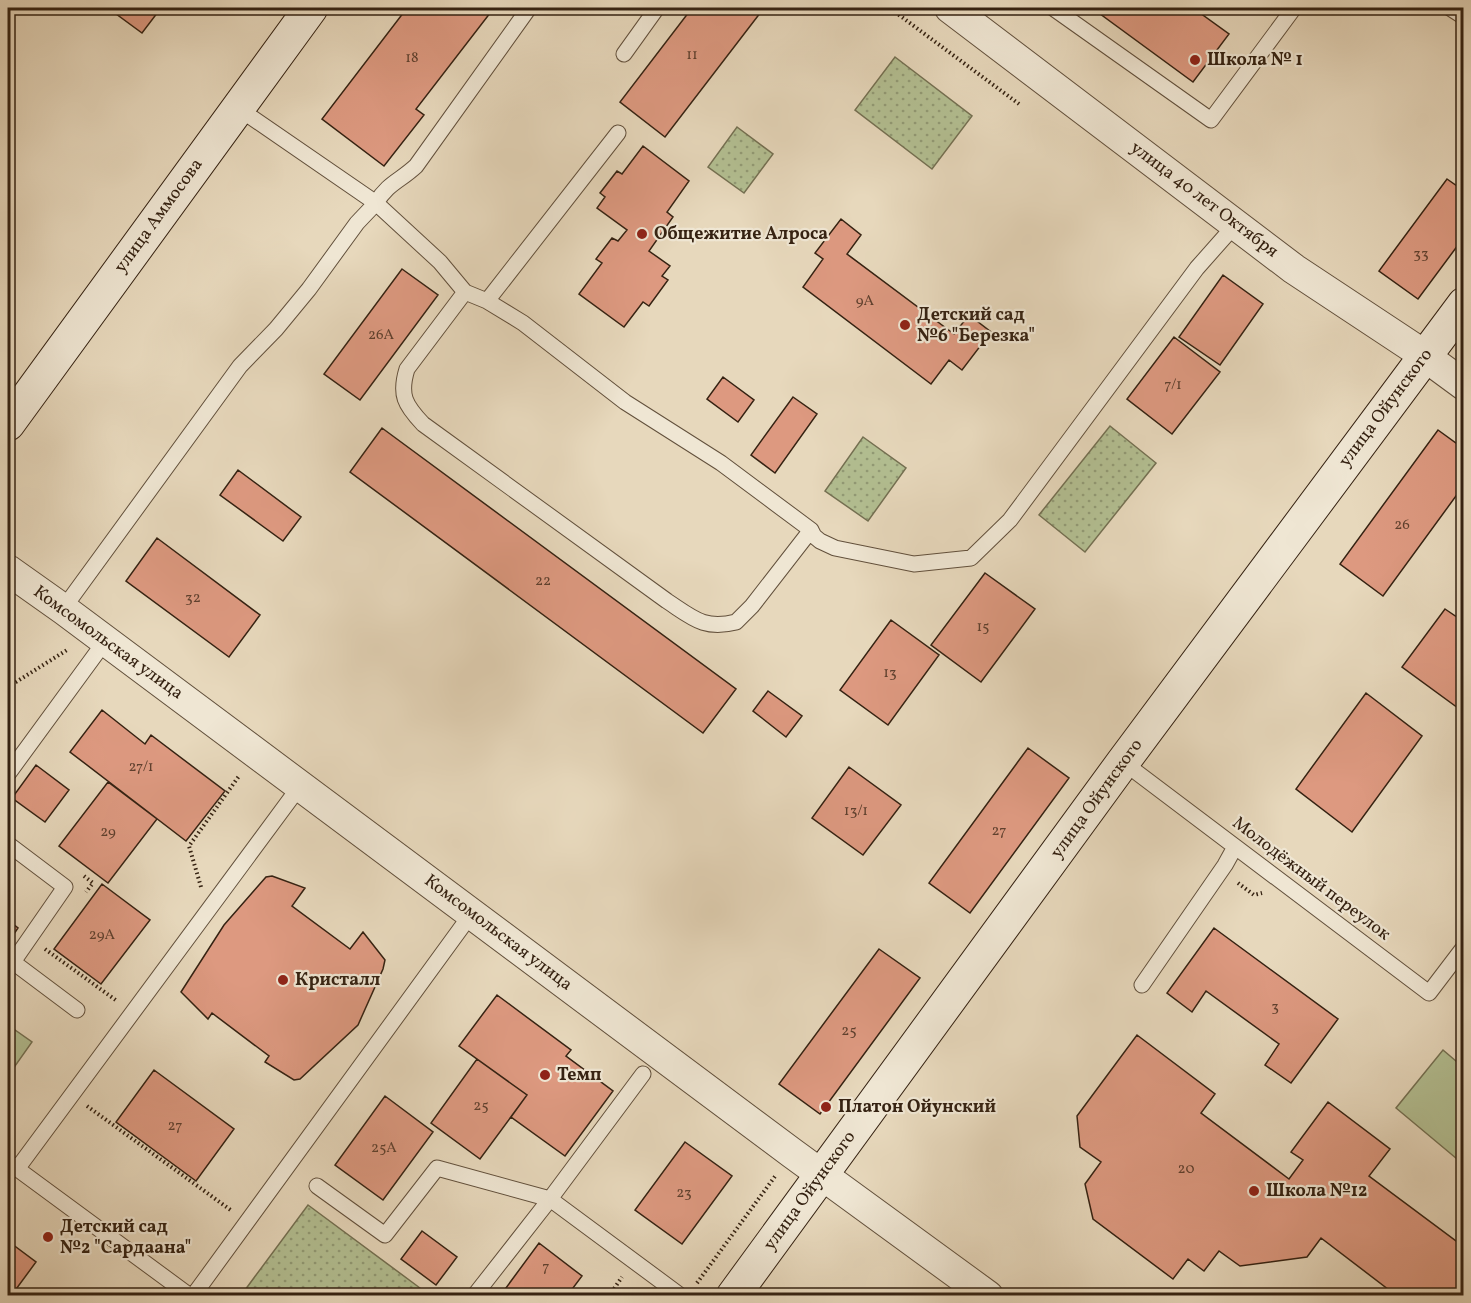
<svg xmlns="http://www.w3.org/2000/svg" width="1471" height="1303" font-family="Vollkorn,serif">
	<defs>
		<pattern id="green-dots" width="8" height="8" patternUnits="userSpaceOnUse" patternTransform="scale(1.5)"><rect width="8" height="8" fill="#b3bf92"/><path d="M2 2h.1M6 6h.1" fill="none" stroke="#929b76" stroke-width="1.8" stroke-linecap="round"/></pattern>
	</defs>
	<rect width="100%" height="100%" fill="#e7d8bc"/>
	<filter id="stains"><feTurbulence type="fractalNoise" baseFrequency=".00333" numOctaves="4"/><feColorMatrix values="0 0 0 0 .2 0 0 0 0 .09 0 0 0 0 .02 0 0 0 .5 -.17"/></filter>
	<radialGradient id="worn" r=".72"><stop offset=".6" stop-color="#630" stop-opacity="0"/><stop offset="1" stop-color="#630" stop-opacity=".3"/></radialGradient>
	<path fill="url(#green-dots)" stroke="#747052" stroke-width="1.5" d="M895,57L972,116L932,169L855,110Z
		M737,127L773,154L744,193L708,167Z
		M1110,426L1156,463L1085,552L1039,515Z
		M863,437L906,468L868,521L825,491Z
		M308,1205L420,1288L414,1295L242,1294Z"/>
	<path fill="#b3bf92" stroke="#747052" stroke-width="1.5" d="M8,1025L32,1042L8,1076Z
		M1443,1050L1463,1067V1164L1396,1108Z"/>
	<path fill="#dd9980" stroke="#352212" stroke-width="1.5" d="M108,8H161L142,33Z
		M407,8H494L416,109L424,115L384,166L322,119Z
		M692,8H764L665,137L620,102Z
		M1092,8H1168L1178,14L1183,8H1193L1229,34L1193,82Z
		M643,146L689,181L667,212L673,217L649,251L670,266L662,276L668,280L649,306L643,302L624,327L579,294L602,263L596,259L612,238L618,241L627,230L597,208L605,197L600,193L617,171L622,174Z
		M1447,179L1464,191V237L1418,299L1379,271Z
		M841,219L861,235L847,254L954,334L969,315L991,332L962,370L949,360L931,384L803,287L823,259L815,253Z
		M402,269L438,295L360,400L324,374Z
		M1223,275L1263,304L1220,365L1179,337Z
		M1174,337L1220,372L1172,434L1127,399Z
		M723,377L754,400L738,422L707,399Z
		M793,397L817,414L775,473L751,455Z
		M382,428L736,689L703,733L350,472Z
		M1438,430L1464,449V485L1383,596L1340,564Z
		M238,470L301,517L283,541L220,495Z
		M157,538L260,615L229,657L126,581Z
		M985,573L1035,609L981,682L931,645Z
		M1445,609L1464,622V700L1458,708L1402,667Z
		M891,620L939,655L888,725L840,690Z
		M768,691L802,716L786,737L753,711Z
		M1366,693L1422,736L1352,832L1296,789Z
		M102,710L145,744L151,735L225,791L186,841L70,752Z
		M1028,748L1069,778L970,913L929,883Z
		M36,765L69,790L45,822L12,798Z
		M849,767L901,805L863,855L812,818Z
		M108,782L157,819L108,883L59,846Z
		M272,876L305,888L292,906L350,949L363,932L385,960L383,969L358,1025L300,1079L294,1080L265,1062L269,1056L212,1013L208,1019L181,992L224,925L266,877Z
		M102,884L150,920L101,984L54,949Z
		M8,920L18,928L8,943Z
		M1214,928L1338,1019L1291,1083L1265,1065L1279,1044L1206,991L1192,1012L1167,993Z
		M879,949L920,978L820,1114L779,1084Z
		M497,995L571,1050L566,1056L613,1091L565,1156L511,1117L527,1095L459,1046Z
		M1137,1035L1215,1094L1201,1113L1289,1179L1303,1160L1291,1152L1328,1102L1390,1149L1369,1176L1464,1247V1296H1397L1321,1238L1307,1257L1240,1266L1219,1251L1204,1271L1188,1259L1173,1279L1093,1219L1085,1184L1101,1162L1080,1147L1077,1116Z
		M477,1059L527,1095L480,1159L431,1123Z
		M154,1070L234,1129L196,1181L116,1122Z
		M385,1096L433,1132L383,1200L335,1165Z
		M685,1142L732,1176L682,1244L635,1210Z
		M422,1231L457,1257L436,1285L401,1259Z
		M8,1241L36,1262L11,1296H8Z
		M539,1243L582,1276L567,1296H500Z"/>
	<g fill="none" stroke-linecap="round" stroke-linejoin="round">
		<g stroke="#62503c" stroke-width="17">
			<path id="lane" d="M1053,8L1211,120L1294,8
				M1450,8L1464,17
				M624,54L657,8
				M238,108L376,203C388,183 400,181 416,166L529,8
				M465,292L407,369C399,395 405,405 423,424L667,601C693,618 704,630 736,622L752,606L811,530
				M487,301L618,133
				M63,609L240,366L276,329L309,289L357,223L376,203L440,262L465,292L487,301L523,323L625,402L721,463L811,530L814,536L820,541L835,548L914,564L971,558L1010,520L1197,268L1236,224
				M1123,762L1429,993L1464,947
				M8,774L106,640
				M8,844L65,887L13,962L77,1010
				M1142,985L1225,865L1235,847
				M8,1162L190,1296
				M17,1169L300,786
				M317,1186L385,1235L437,1168L550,1199L681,1296
				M193,1296L472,913
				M474,1296L550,1199L643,1074"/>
		</g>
		<g stroke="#62503c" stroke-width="32">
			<path id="street" d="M950,8L1294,269L1415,349L1464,385
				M8,570L63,609L792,1153L988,1296"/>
		</g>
		<g stroke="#352212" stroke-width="35">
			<path id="secondary" d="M8,424L311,8
				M733,1296L1123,762L1464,304"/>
		</g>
		<path stroke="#352212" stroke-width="4" stroke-dasharray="1.5 3" stroke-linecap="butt" d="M895,12L1019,104
			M8,687L67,650
			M84,876L93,883L86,892
			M1238,883L1254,895L1262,893
			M201,887L189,846L239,776
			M45,949L117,1001
			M87,1106L232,1211
			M697,1283L776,1175
			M609,1296L622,1277"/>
		<use href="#lane" stroke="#efe6d3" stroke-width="15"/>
		<use href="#street" stroke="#efe6d3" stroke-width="30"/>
		<use href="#secondary" stroke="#efe6d3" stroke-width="33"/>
	</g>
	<g fill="#8f2418" stroke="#efe6d3" stroke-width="2">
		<circle cx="1195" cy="60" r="6"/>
		<circle cx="642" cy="234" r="6"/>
		<circle cx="905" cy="325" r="6"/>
		<circle cx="283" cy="980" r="6"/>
		<circle cx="545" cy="1075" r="6"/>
		<circle cx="826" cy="1107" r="6"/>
		<circle cx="1254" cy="1191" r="6"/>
		<circle cx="48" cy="1237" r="6"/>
	</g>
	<g text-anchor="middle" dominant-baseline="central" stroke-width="4.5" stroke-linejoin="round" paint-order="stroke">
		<g font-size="15" fill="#5f402e">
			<text x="692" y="55">11</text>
			<text x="412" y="58">18</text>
			<text x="1421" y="254">33</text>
			<text x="865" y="301">9А</text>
			<text x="381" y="335">26А</text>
			<text x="1173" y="385">7/1</text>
			<text x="1402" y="525">26</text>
			<text x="543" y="581">22</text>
			<text x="193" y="598">32</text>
			<text x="983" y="627">15</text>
			<text x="890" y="673">13</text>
			<text x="141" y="767">27/1</text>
			<text x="856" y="811">13/1</text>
			<text x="999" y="831">27</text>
			<text x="108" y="832">29</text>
			<text x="102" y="935">29А</text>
			<text x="1275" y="1007">3</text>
			<text x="849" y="1031">25</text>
			<text x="481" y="1106">25</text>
			<text x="175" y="1126">27</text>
			<text x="384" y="1148">25А</text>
			<text x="1186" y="1169">20</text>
			<text x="684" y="1193">23</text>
			<text x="546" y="1267">7</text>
		</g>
		<g font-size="18" font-weight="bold" fill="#352212" stroke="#efe6d3" text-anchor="start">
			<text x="1207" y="60">Школа № 1</text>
			<text x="654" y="234">Общежитие Алроса</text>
			<text x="917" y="315">Детский сад<tspan x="917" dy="21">№6 "Березка"</tspan></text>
			<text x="295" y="980">Кристалл</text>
			<text x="557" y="1075">Темп</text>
			<text x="838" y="1107">Платон Ойунский</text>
			<text x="1266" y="1191">Школа №12</text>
			<text x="60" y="1227">Детский сад<tspan x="60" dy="21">№2 "Сардаана"</tspan></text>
		</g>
		<g font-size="18" fill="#352212" stroke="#efe6d3">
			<text transform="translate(1204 200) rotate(37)">улица 40 лет Октября</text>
			<text transform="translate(159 216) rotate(-54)">улица Аммосова</text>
			<text transform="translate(1386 408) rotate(-53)">улица Ойунского</text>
			<text transform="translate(108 643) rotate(36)">Комсомольская улица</text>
			<text transform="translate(1097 799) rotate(-54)">улица Ойунского</text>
			<text transform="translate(1311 879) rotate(37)">Молодёжный переулок</text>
			<text transform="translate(498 933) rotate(37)">Комсомольская улица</text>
			<text transform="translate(810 1191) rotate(-54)">улица Ойунского</text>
		</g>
	</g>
	<rect width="1471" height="1303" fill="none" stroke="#e7d8bc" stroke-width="30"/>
	<rect x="9" y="9" width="1453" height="1285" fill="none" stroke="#352212" stroke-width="3"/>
	<rect x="15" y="15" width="1441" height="1273" fill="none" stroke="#352212" stroke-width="1.5"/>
	<rect width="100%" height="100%" filter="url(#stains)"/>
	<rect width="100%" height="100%" fill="url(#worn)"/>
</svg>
